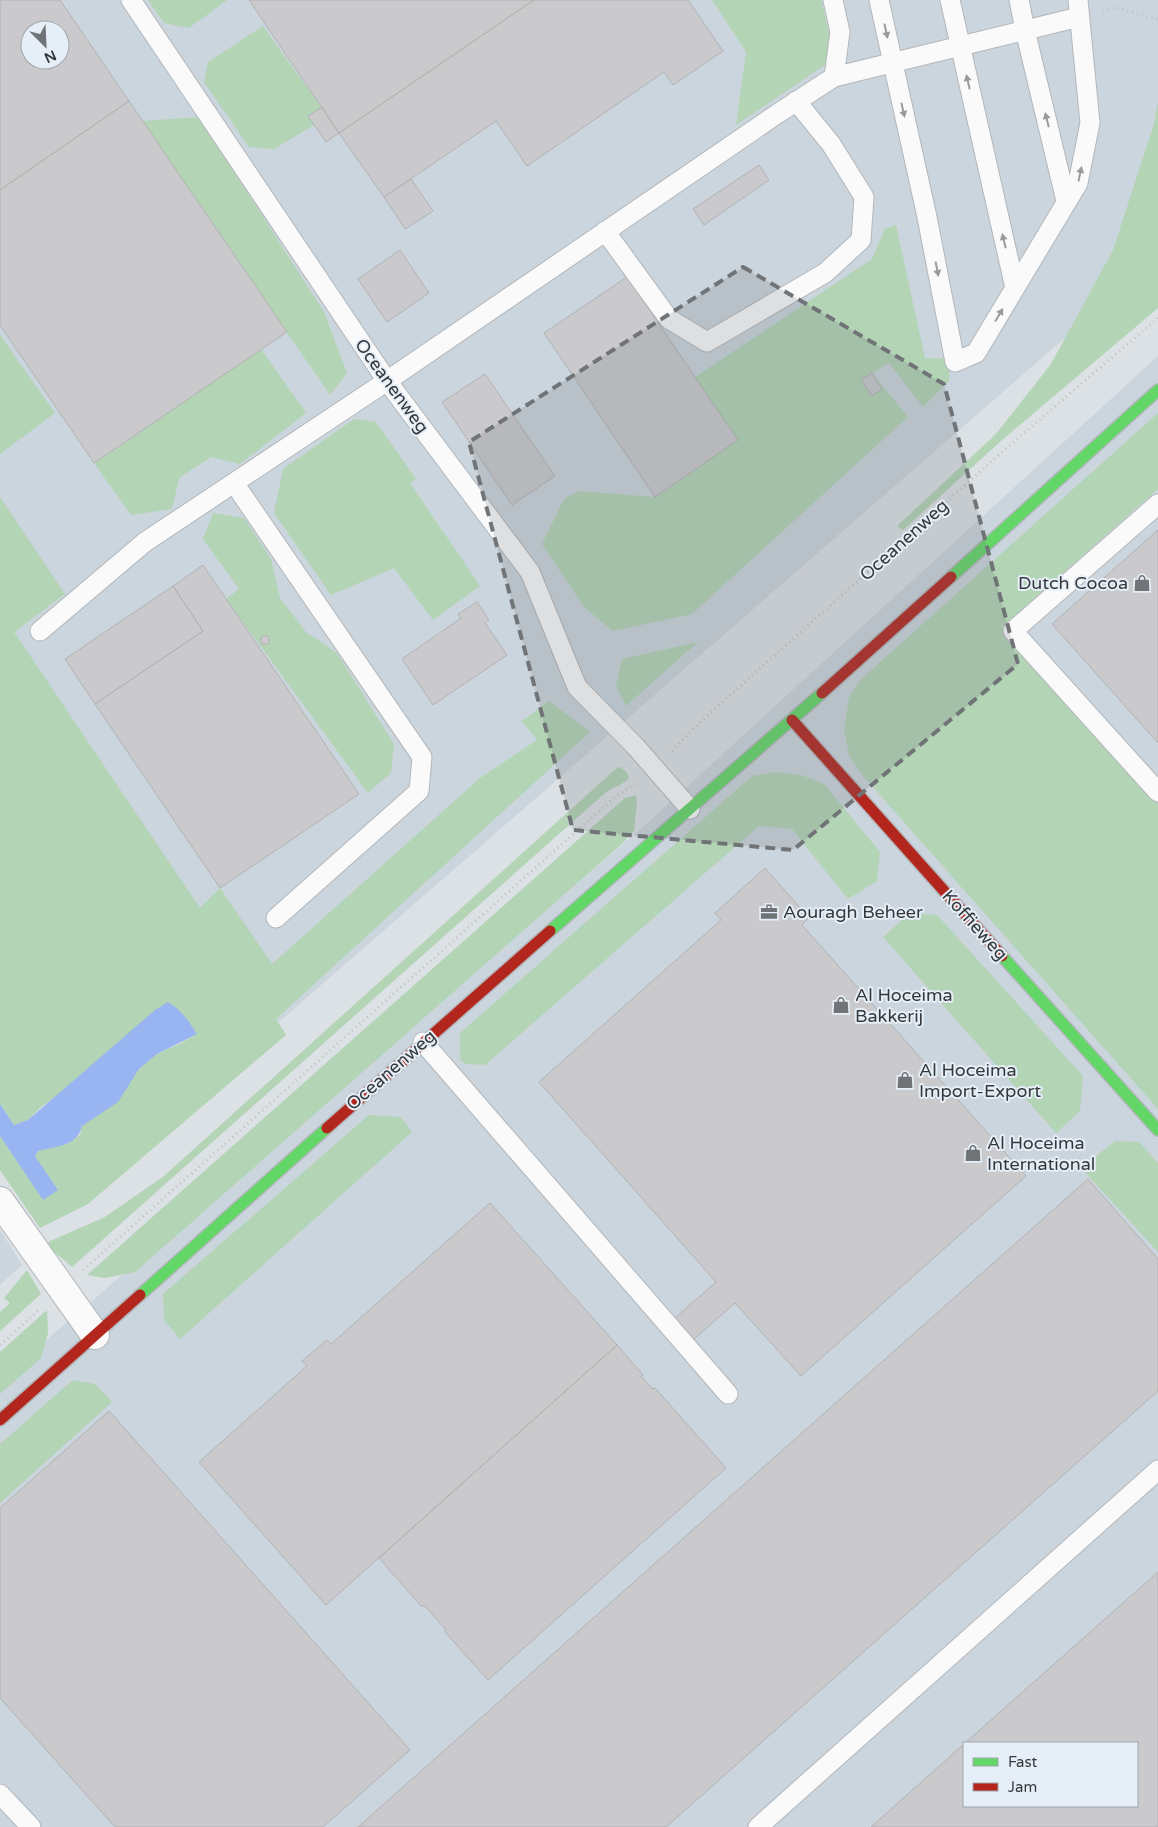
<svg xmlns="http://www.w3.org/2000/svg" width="1158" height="1827" font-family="'Varela Round',sans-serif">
	<rect width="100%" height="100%" fill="#dce1e5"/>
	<path fill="#cbd5dd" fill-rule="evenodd" d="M0,0H1158V257L274,1026L0,627ZM30,30H60V60H30Z
		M1158,356V1827H0V1380L644,826ZM964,1743H1137V1806H964Z
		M0,1230L22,1265L0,1285Z"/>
	<path fill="#b3d4b5" d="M148,0H227L189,28L164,23Z
		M712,0H821L831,41L825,65L736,125L746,52Z
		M263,26L321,107L314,125L274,149L249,147L204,82L208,62Z
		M1158,101V308L1002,440L903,530L897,526L996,434L1051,364L1113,250L1154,124Z
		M199,117L324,312L347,373L330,395L142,121Z
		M896,225L925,358L950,359L949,381L923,407L889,363L872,373L908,417L898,426L692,614L613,631L584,607L542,544L564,499L579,491L655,497L738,440L695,377L872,259L885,229Z
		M0,335L55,413L0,454Z
		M261,349L306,413L240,464L211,457L179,478L172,509L131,515L94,463Z
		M1158,413V489L1002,627L1158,804V1109L864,777L849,756L844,729L849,698L860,680Z
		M354,419L376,422L416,479L410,483L480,586L433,620L394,568L331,595L274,513L283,469Z
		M0,497L65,594L14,632L200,908L220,888L272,964L480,778L537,740L522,721L549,701L590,732L276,1019L286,1035L88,1204L40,1228L0,1170V1136L43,1199L57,1190L35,1156L38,1150L67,1144L80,1135L82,1126L129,1082L139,1069L157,1054L181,1043L197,1034L61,1093L40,1108L28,1120L14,1125L0,1104Z
		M213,513L244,518L271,559L280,598L306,632L337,653L394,744L391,773L368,793L226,599L239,589L203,539Z
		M698,642L626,706L616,686L622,659Z
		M618,767C624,768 628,773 629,778C623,785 613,787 605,793L72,1267L52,1250L48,1242L105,1217L164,1176Z
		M775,772L801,775L824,784L880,852L877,881L848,899L792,829L759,826L485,1065L466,1064L460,1060V1033L752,776Z
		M636,795L637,802L634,831L623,843L135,1272L105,1278L87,1275L625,798Z
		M910,913L937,915L1083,1076L1080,1111L1056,1133L883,937Z
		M369,1115L401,1117L412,1132L180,1339L164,1320L163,1294Z
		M1115,1141L1139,1142L1158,1163V1252L1081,1168Z
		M27,1270L41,1294L0,1331V1312L10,1303L4,1298Z
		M47,1310L48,1333L41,1358L0,1394V1352Z
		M73,1380L95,1384L112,1402L0,1503V1444Z"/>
	<path fill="#99b5f1" d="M168,1002C181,1010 189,1021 197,1034L157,1054L139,1069L118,1102L82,1126C77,1147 56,1146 38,1151L35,1156L58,1190L43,1200L0,1136V1104L14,1125L28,1120L155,1010Z"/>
	<path fill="#cacacc" stroke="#b2b2b4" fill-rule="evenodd" d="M0,0H60L129,101L0,190ZM30,30H60V60H30Z
		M249,0H534L339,133Z
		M534,0H688L723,51L673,85L664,72L527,166L496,121L384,197L339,133Z
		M129,101L287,332L94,463L0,325V190Z
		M322,107L339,133L326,142L308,116Z
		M759,165L769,180L704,225L693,209Z
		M411,179L433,211L405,229L384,197Z
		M400,250L429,293L387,322L358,279Z
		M627,277L738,440L655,497L544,333Z
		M872,373L882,389L872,396L861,380Z
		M485,374L555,476L512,505L442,402Z
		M1158,530V743L1052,624Z
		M203,565L359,794L220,888L95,704L203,631L173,586Z
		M173,586L203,631L95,704L65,659Z
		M477,602L489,620L485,623L507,655L433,705L402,659L461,618L458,614Z
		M260.5 640a4.5 4.5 0 1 1 9 0a4.5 4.5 0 1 1-9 0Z
		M765,868L809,918L802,925L1026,1176L801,1376L735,1303L694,1339L675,1318L716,1282L539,1082L721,920L715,913Z
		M1088,1179L1158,1259V1391L666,1827H358Z
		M490,1203L617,1345L326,1605L199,1462L307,1366L302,1361L327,1340L331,1344Z
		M617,1345L643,1375L641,1376L653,1389L655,1388L726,1468L488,1680L445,1632L446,1630L424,1605L422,1607L379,1558Z
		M109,1411L410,1750L323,1827H115L0,1698V1508Z
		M1158,1572V1827H871L964,1744V1806H1137V1743H965Z"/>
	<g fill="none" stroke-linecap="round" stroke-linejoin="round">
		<g stroke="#b3b7ba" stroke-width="21">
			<path id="lane" d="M131,0L387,381L530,572L577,687L636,747L690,809
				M879,0L927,217L955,362L976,353L1078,183L1090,123L1078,0
				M950,0L1015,288
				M1019,0L1025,30L1066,201
				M834,77L1079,17
				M605,231L669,319L707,342L825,273L861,240L864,197L831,144L796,101
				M234,483L422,757L419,791L276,918
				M1158,504L1013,631L1158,792
				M40,631L145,542L387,381L777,114L834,77L840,32L833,0
				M423,1042L728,1394
				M0,1794L31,1827
				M758,1827L1158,1470"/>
		</g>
		<g stroke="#b3b7ba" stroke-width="30">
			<path id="street" d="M0,1201L95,1335"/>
		</g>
		<g stroke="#b3b7ba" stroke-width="14">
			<path id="fast" d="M951,577L1158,390
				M550,931L822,693
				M1002,956L1158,1130
				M140,1295L327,1128"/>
		</g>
		<g stroke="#b3b7ba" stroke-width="14">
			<path id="jam" d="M822,693L951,577
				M792,720L1002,956
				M327,1128L550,931
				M0,1420L140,1295"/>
		</g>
		<path stroke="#c0c1c3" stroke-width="3" stroke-dasharray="1 4" stroke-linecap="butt" d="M1103,11L1116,8L1158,19
			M672,751L699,723L1002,452L1158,318
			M83,1270L615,797L635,784
			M0,1345L41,1308"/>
		<use href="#lane" stroke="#fafafb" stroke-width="19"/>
		<use href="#street" stroke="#fafafb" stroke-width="28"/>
		<use href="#fast" stroke="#63d668" stroke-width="11"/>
		<use href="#jam" stroke="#b3261e" stroke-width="11"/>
	</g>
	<defs><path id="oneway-solid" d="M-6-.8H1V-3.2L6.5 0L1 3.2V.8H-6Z" transform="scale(1.25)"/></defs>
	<g fill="#989a9c">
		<use href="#oneway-solid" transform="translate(886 31) rotate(78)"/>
		<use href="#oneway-solid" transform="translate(968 82) rotate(-103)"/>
		<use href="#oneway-solid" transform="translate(903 110) rotate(77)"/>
		<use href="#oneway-solid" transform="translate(1047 120) rotate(-104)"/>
		<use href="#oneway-solid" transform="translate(1080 174) rotate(-78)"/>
		<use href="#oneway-solid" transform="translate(1004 241) rotate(-103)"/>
		<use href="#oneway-solid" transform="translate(937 269) rotate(79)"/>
		<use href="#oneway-solid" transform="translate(999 315) rotate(-59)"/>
	</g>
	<path fill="#707477" fill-opacity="0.2" stroke="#707477" stroke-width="4" stroke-dasharray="10 6" stroke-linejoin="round" d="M743,267L944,384L1018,664L793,850L573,830L469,442Z"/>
	<defs>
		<g id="shop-bare" transform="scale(1.35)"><path d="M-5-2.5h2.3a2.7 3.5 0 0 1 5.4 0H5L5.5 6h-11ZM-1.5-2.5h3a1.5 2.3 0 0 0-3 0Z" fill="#707477" stroke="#e6eff7" stroke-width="2.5" paint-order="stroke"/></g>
		<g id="office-bare" transform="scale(1.35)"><path d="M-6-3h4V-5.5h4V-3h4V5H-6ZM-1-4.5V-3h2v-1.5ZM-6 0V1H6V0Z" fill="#707477" stroke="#e6eff7" stroke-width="2.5" paint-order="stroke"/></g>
	</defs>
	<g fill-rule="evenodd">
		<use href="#shop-bare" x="1142" y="583"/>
		<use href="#office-bare" x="769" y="912"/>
		<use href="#shop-bare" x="841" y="1005"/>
		<use href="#shop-bare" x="905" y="1080"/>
		<use href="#shop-bare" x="973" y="1153"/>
	</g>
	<g text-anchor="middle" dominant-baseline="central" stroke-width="4" stroke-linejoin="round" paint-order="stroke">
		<g font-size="18" fill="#36393c" stroke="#e6eff7">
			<text transform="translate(392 386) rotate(54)">Oceanenweg</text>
			<text transform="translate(904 540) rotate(-42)">Oceanenweg</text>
			<text transform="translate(975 925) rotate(48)">Koffieweg</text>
			<text transform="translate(391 1070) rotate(-41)">Oceanenweg</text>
		</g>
		<g font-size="18" fill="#36393c" stroke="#e6eff7" text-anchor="start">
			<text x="1128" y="583" text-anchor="end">Dutch Cocoa</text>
			<text x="783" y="912">Aouragh Beheer</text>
			<text x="855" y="995">Al Hoceima<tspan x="855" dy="21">Bakkerij</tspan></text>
			<text x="919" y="1070">Al Hoceima<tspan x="919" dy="21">Import-Export</tspan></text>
			<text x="987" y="1143">Al Hoceima<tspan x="987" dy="21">International</tspan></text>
		</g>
	</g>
	<rect x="963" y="1742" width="175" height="65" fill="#e6eff7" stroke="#a0a6ac"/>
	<rect x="973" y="1758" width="25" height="8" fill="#63d668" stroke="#a0a6ac"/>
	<text x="1008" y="1767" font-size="15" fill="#36393c">Fast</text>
	<rect x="973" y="1783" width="25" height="8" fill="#b3261e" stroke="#a0a6ac"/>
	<text x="1008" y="1792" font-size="15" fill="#36393c">Jam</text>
	<g transform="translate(45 45) rotate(156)"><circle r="24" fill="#e6eff7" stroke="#a0a6ac"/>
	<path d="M0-4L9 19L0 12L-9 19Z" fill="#707477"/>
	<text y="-8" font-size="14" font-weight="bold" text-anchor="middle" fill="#36393c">N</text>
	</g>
</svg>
